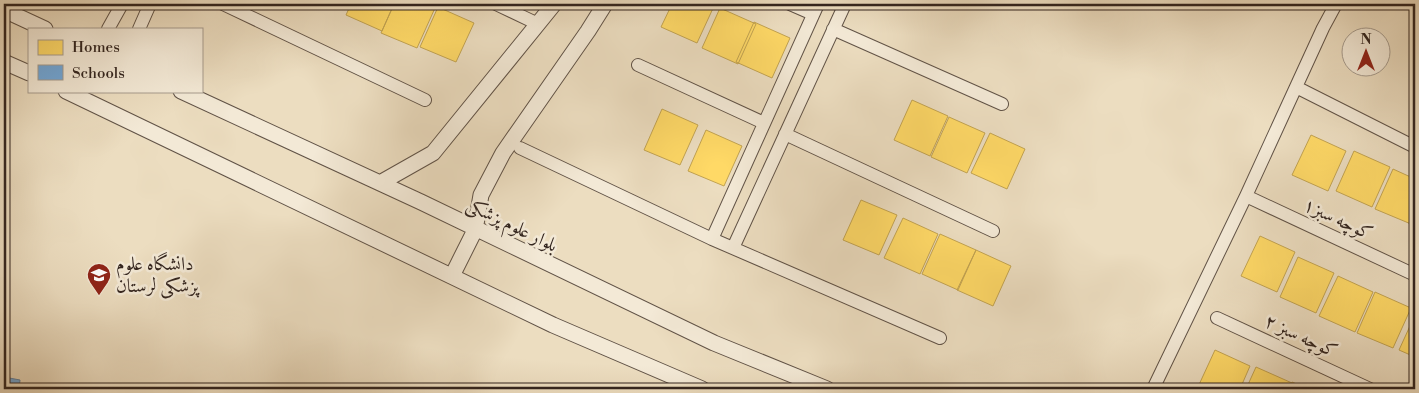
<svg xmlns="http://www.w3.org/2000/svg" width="1419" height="393" font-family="'Libre Bodoni',Amiri,serif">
	<rect width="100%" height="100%" fill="#ecddc0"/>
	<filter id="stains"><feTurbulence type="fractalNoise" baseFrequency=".004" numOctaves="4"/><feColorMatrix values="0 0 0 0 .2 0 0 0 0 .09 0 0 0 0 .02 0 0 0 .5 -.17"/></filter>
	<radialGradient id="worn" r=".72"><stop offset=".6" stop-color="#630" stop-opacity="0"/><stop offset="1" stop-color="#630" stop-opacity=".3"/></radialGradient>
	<path fill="#ffd966" stroke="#c2a351" d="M351,4H394L382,31L346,15Z
		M394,4H424L435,8L417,48L381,33Z
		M672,4H715L697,43L661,27Z
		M438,7L474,23L456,62L420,47Z
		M720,8L756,24L738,64L702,48Z
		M754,22L790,38L772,78L736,62Z
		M912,100L948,116L930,156L894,140Z
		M662,109L698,125L680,165L644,150Z
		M949,117L985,133L967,173L931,157Z
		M706,130L742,146L724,186L688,171Z
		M990,133L1025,149L1007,189L971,173Z
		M1311,135L1346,151L1328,191L1292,175Z
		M1354,151L1390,167L1372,207L1336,191Z
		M1393,169L1415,179V214L1411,224L1375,209Z
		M861,200L897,215L879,255L843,240Z
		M1415,210V227L1409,224Z
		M903,218L938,234L920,274L884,258Z
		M940,234L976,250L958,290L922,274Z
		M1260,236L1295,252L1277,292L1241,276Z
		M976,250L1011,266L993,306L957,290Z
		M1298,257L1334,273L1316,313L1280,297Z
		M1338,276L1373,292L1355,332L1319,316Z
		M1375,292L1411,308L1393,348L1357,333Z
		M1415,315V357L1399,350Z
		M1215,350L1250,366L1240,389H1197Z
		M1256,367L1292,383L1289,389H1246Z
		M1292,382L1308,389H1289Z"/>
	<path fill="#6fa8dc" stroke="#5d81a3" d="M4,377L20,380L19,389H4Z"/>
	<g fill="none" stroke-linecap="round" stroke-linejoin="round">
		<g stroke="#615347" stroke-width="14">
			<path id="minor" d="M223,4L425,100
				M496,4L538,24
				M790,4L813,14
				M818,4L712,239L940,338
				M108,29L122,4
				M139,29L150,4
				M833,29L1002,104
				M638,65L764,123
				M1296,87L1415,147
				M785,134L993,231
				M520,148L712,239
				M1246,196L1415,275
				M733,248L845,4
				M1217,318L1370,389
				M1153,389L1246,196L1323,28L1336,4"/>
		</g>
		<g stroke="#615347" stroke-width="17">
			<path id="tertiary" d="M4,10L45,29
				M4,62L29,73
				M66,91L553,325L702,389
				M181,91L421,202L714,343L827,389
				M380,183L433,153L554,4
				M452,276L475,230L481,195L503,153L588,31L605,4"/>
		</g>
		<use href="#minor" stroke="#f3e9d6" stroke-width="12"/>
		<use href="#tertiary" stroke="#f3e9d6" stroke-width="15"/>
	</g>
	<defs>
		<g id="university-pin" transform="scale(1.25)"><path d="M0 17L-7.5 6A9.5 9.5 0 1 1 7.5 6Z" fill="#8f2418" stroke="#f3e9d6"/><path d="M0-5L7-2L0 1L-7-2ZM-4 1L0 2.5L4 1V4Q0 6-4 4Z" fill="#fff"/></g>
	</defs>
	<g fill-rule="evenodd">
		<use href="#university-pin" x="99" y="275"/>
	</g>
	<g text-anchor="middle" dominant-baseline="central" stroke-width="5" stroke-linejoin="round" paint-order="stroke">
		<g font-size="19" fill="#33251f" stroke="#f3e9d6">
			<text transform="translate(1338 219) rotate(25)">کوچه سبز۱</text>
			<text transform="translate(512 225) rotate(26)">بلوار علوم پزشکی</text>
			<text transform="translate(1301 336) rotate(25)">کوچه سبز ۲</text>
		</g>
		<g font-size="19" fill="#33251f" stroke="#f3e9d6" text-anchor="start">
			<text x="116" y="264">دانشگاه علوم<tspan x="116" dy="22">پزشکی لرستان</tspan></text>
		</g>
	</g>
	<rect width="1419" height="393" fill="none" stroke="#ecddc0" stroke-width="20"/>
	<rect x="5" y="5" width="1409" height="383" fill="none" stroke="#33251f" stroke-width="2.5"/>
	<rect x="10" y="10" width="1399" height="373" fill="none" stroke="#33251f"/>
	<rect x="28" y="28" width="175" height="65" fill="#f3e9d6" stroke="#a69b8d"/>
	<rect x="38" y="40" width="25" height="15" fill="#ffd966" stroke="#a69b8d"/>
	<text x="72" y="52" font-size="15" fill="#33251f">Homes</text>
	<rect x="38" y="65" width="25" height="15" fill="#6fa8dc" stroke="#a69b8d"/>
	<text x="72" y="78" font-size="15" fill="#33251f">Schools</text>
	<g transform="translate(1366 52)"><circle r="24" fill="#f3e9d6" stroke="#a69b8d"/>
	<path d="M0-4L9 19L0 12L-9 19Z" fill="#8f2418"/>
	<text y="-8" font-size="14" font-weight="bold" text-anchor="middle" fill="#33251f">N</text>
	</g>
	<rect width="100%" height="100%" filter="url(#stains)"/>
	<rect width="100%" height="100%" fill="url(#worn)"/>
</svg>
